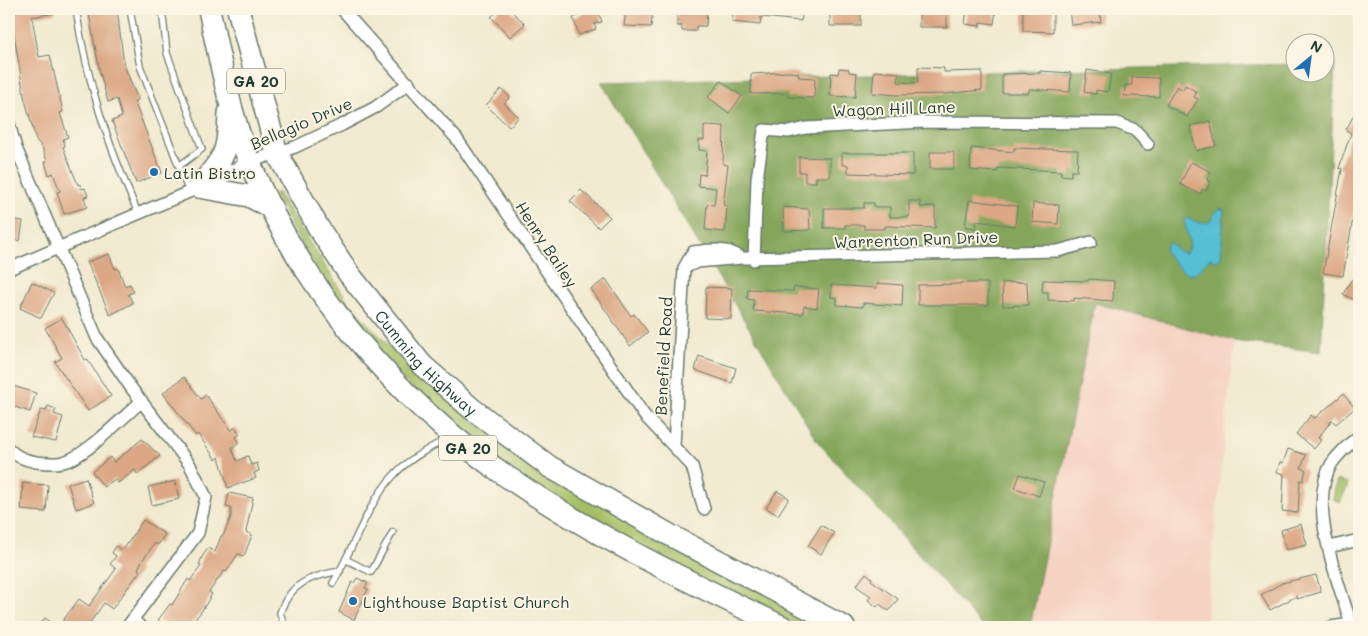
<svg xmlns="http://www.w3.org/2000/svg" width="1368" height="636" font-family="Mali,sans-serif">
	<rect width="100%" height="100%" fill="#fcf5e5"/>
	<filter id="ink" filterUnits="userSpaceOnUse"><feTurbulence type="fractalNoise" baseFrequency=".02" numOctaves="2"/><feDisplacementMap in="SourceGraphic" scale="10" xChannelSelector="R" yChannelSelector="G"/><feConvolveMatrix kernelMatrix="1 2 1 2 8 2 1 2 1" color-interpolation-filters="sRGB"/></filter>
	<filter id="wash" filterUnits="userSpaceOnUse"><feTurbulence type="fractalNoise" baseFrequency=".0096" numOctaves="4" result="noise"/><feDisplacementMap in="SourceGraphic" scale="20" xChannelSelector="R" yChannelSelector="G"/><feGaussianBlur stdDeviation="1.12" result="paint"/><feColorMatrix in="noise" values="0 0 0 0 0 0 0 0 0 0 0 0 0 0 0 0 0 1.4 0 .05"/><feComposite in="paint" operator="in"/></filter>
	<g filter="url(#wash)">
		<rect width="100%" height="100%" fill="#f1ead0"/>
		<path fill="#f5d2c2" d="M1095,302L1234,341L1205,627H1030Z"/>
		<path fill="#a5be64" stroke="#627e4c" d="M277,192L351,306L418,376L479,425L826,627H804L716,588L512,473L411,388L346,313L292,228L275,195Z
			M1337,480L1348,484L1340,503L1333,499Z"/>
		<path fill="#84a55a" stroke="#527147" d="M1335,63L1321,352L1234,341L1095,303L1030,627H983L817,441L601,82L1295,64L1296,72H1326V64Z"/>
		<path fill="#57bfd4" stroke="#3b7e84" d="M1220,208L1224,210L1221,258L1216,261L1210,258L1195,274C1182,276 1170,259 1164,249L1169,242L1180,252L1186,253L1190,245L1184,220L1186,218L1200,223L1210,222L1214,214Z"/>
		<g id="blocks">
			<path fill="#dca784" d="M10,9H55V13L32,17L39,57L50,55L63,112L60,113L68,137L63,139L65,146L63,147L78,185L80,184L81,189L85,188L88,196L84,197L87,207L64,214L57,192L60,191L53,173L49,175L45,162L47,161L42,147L36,140L24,96Z
				M88,9H117L124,65L138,100L134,101L162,173L136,183L112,121L122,117L117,99L108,102L100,73Z
				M500,9H509L525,24L510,37L491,17Z
				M592,9H597L602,22L594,24L596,29L579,35L573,18Z
				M626,9H653L651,27L624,26Z
				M677,9H707L706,26H696V31H682V26H677Z
				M733,9H803L801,21L761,17L760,25L732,22Z
				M830,9H861V26H830Z
				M967,9H996L994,24L980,22V26L965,24Z
				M1023,9H1053V32L1023,31Z
				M1069,9H1100L1101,22L1071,25Z
				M919,10H947V27H919Z
				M918,67L944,68V72L982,71V90L944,94L897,95L872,93L874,71L899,73L898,82L918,83Z
				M839,68L849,69V72L857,73L855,97L830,96L831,73L838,74Z
				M1087,70L1111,74L1108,92L1096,90V94L1084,92Z
				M1040,71L1071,73L1070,92L1029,89V93H1002V74L1040,73Z
				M789,72L799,73L798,77L815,78L814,98L788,97V93L751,94V74Z
				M1132,77L1159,78V97L1124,96L1125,85H1132Z
				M721,81L742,96L729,113L708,97Z
				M1185,85L1197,92L1194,97L1198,99L1187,117L1166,105L1177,86L1183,90Z
				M501,89L510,97L504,103L519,117L509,127L486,105Z
				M1359,105V170L1355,182L1359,184L1343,276L1323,273L1342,169L1339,168L1351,133L1346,130Z
				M1210,121L1216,146L1196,151L1190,126Z
				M704,125L724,126L723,164L728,165L723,205L727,206L725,232L705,230L707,204L714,205L716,188L698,186L699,174L705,175L707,151L699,150V140H704Z
				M971,148L1014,152V148L1078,150L1077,171H1071V176L1061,175V171L998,168L997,172L970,170Z
				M930,152H954V169H930Z
				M842,153H913V175L848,173V165H842Z
				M799,157L830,158V177H816V182H805V172H799Z
				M1191,162L1211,172L1207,180L1211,182L1206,191L1203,189L1200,194L1180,184Z
				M581,190L610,217L599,228L570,201Z
				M969,200L1017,206L1015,226L977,221L976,228L965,227Z
				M909,201H920V207L935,206V228L885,226V229H864V225H845V228H824V208H864V203H874V207H890V217H909Z
				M1033,203L1059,205L1058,224L1032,222Z
				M783,207L809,209L810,230L784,231Z
				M9,219L23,221L20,241L9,239Z
				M109,254L115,269L118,268L125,286L130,284L134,292L128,294L133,303L110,315L87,262Z
				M606,279L631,316L634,314L648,332L630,346L591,289Z
				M1089,279L1114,281L1113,301L1074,298V301L1048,300V292H1042L1043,280L1088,281Z
				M1352,279L1359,283V303L1343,294Z
				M32,282L54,293L41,318L20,308Z
				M1027,282L1028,305L1003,306L1002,283Z
				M877,283L903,285L902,306L863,303V307L837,305V298L831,297V285L877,288Z
				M960,283H988V305H918V285L960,284Z
				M706,287L732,288L731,319L705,318Z
				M794,287L819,289L817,308L804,306L803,314L753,311L754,300L747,299L748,289L793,291Z
				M62,318L85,360L87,359L111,396L88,411L55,362L62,358L45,328Z
				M699,356L736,368L732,383L695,370Z
				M184,377L201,399L206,395L231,431L235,427L240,434L236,437L239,442L232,448L237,461L248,456L251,465L257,463L259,471L254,473L256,478L228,488L219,457L216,460L198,434L196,436L163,393Z
				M13,386L36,393L30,412L9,405Z
				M1343,394L1355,408L1336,424L1332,420L1318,438L1321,440L1314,449L1296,434L1311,415L1315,418Z
				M48,406L56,409L54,414L63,417L56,442L31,437L41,410L46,411Z
				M142,439L160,456L137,474L135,470L118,483L115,479L104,487L92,472L110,457L114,462Z
				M1288,449L1306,455L1301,468L1306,470L1303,481L1300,480L1298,513L1282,511L1284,474L1277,472L1280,462L1283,463Z
				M1020,474L1044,482L1039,496L1015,488Z
				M86,478L94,503L76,509L68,484Z
				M175,481L179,499L152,505L148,487Z
				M23,483L48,485L46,512L21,510Z
				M777,491L789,498L778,515L766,508Z
				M229,493L253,498L246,532L252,535L244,556L238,554L226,572L224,571L209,592L212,594L201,612L188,627H168L158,620L170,604L172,605L188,579L190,581L201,566L199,565L202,557L208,548L215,552L221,536H223L231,517V508L226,507Z
				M143,520L165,534L158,545L155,543L142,561L138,569L140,571L112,609L104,603L87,627H38L45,618L58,627L79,599L89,606L116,569L110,564L116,556L112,553L116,546L121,550L124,549Z
				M1301,524L1307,545L1286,550L1281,530Z
				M821,525L834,533L821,554L808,546Z
				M866,573L872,578L871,580L898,599L889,611L879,604L877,607L868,600L871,596L856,586Z
				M1316,575L1321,592L1297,599V596L1270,610L1261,595L1282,583Z
				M357,578L368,583L365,588L368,589L354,620L339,612L352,582L354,583Z"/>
		</g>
	</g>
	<g filter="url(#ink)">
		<use href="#blocks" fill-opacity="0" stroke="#687a6b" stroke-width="1"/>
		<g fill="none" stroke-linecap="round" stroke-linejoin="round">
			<g stroke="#687a6b" stroke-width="8">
				<path id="lane" d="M76,9C87,84 108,144 138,213
					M130,9L140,66L189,192
					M162,9L167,53L202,149L179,166
					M347,560L371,572L393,532
					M333,583C354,548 366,505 394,475C408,459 430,448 448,438
					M134,618L146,627
					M285,627L280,613C290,583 311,576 340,571"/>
			</g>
			<g stroke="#687a6b" stroke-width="14">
				<path id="street" d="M342,9L457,139L644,415L692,466L704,509
					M9,124L16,148L97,338L132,389L190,465L206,497L198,533L127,627
					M754,260L757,179L764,130L789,132L806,128L925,122L1117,123L1135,130L1148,144
					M684,268L697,262L742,258L1058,251L1091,242
					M9,269L189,192L249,162L295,147L342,125L376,107L409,83
					M674,446L684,268L693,252C711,250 726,247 742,258
					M9,449C16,457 25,460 36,462C44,463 54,464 63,462C85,457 123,417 142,401
					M1329,547L1359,540
					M1331,627L1351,624
					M1352,627C1339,583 1306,505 1332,463C1340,452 1349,444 1359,436"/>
			</g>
			<g stroke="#687a6b" stroke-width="24">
				<g id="highway">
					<path d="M209,9C219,57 231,118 250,163C301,288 396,400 506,476C592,535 689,582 783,627"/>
					<path id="s1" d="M238,9L277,153L318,227L349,274L422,365L471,408L550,467L668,534L844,627"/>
					<path d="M199,187C225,156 228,155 229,113"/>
					<path d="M199,187L249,196L272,208"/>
				</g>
			</g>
			<use href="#lane" stroke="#fff" stroke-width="5.5"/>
			<use href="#street" stroke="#fff" stroke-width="11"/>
			<use href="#highway" stroke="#fff" stroke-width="21"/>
		</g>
	</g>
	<g fill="#1f6fb2" stroke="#fcf5e5" stroke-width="2">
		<circle cx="154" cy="172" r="5"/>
		<circle cx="353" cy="601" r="5"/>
	</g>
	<g text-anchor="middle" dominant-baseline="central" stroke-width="4" stroke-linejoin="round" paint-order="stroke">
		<g fill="#fcf5e5" stroke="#617469" stroke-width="1">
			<rect x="227" y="68.5" width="58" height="25" rx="4"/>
			<rect x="439" y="435.5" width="58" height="25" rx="4"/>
		</g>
		<g font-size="15" font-weight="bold" fill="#1f3d34">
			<text x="256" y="81">GA 20</text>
			<text x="468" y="448">GA 20</text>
		</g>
		<g font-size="16" fill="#1f3d34" stroke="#fcf5e5">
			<text transform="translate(894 108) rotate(-2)">Wagon Hill Lane</text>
			<text transform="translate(301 123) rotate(-23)">Bellagio Drive</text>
			<text transform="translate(916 239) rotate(-2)">Warrenton Run Drive</text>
			<text transform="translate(547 244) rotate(57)">Henry Bailey</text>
			<text transform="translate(663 356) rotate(-87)">Benefield Road</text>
			<text stroke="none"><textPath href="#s1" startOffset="408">Cumming Highway</textPath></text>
		</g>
		<g font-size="16" fill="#1f3d34" stroke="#fcf5e5" text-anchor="start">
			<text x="164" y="172">Latin Bistro</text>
			<text x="363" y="601">Lighthouse Baptist Church</text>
		</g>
	</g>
	<rect width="1368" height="636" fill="none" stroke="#fcf5e5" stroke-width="30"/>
	<g transform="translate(1310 58) rotate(29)"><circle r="24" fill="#fcf5e5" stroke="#a4ab9e"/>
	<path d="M0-4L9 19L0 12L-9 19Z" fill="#1f6fb2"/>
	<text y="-8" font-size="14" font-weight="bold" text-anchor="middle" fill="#1f3d34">N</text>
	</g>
</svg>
